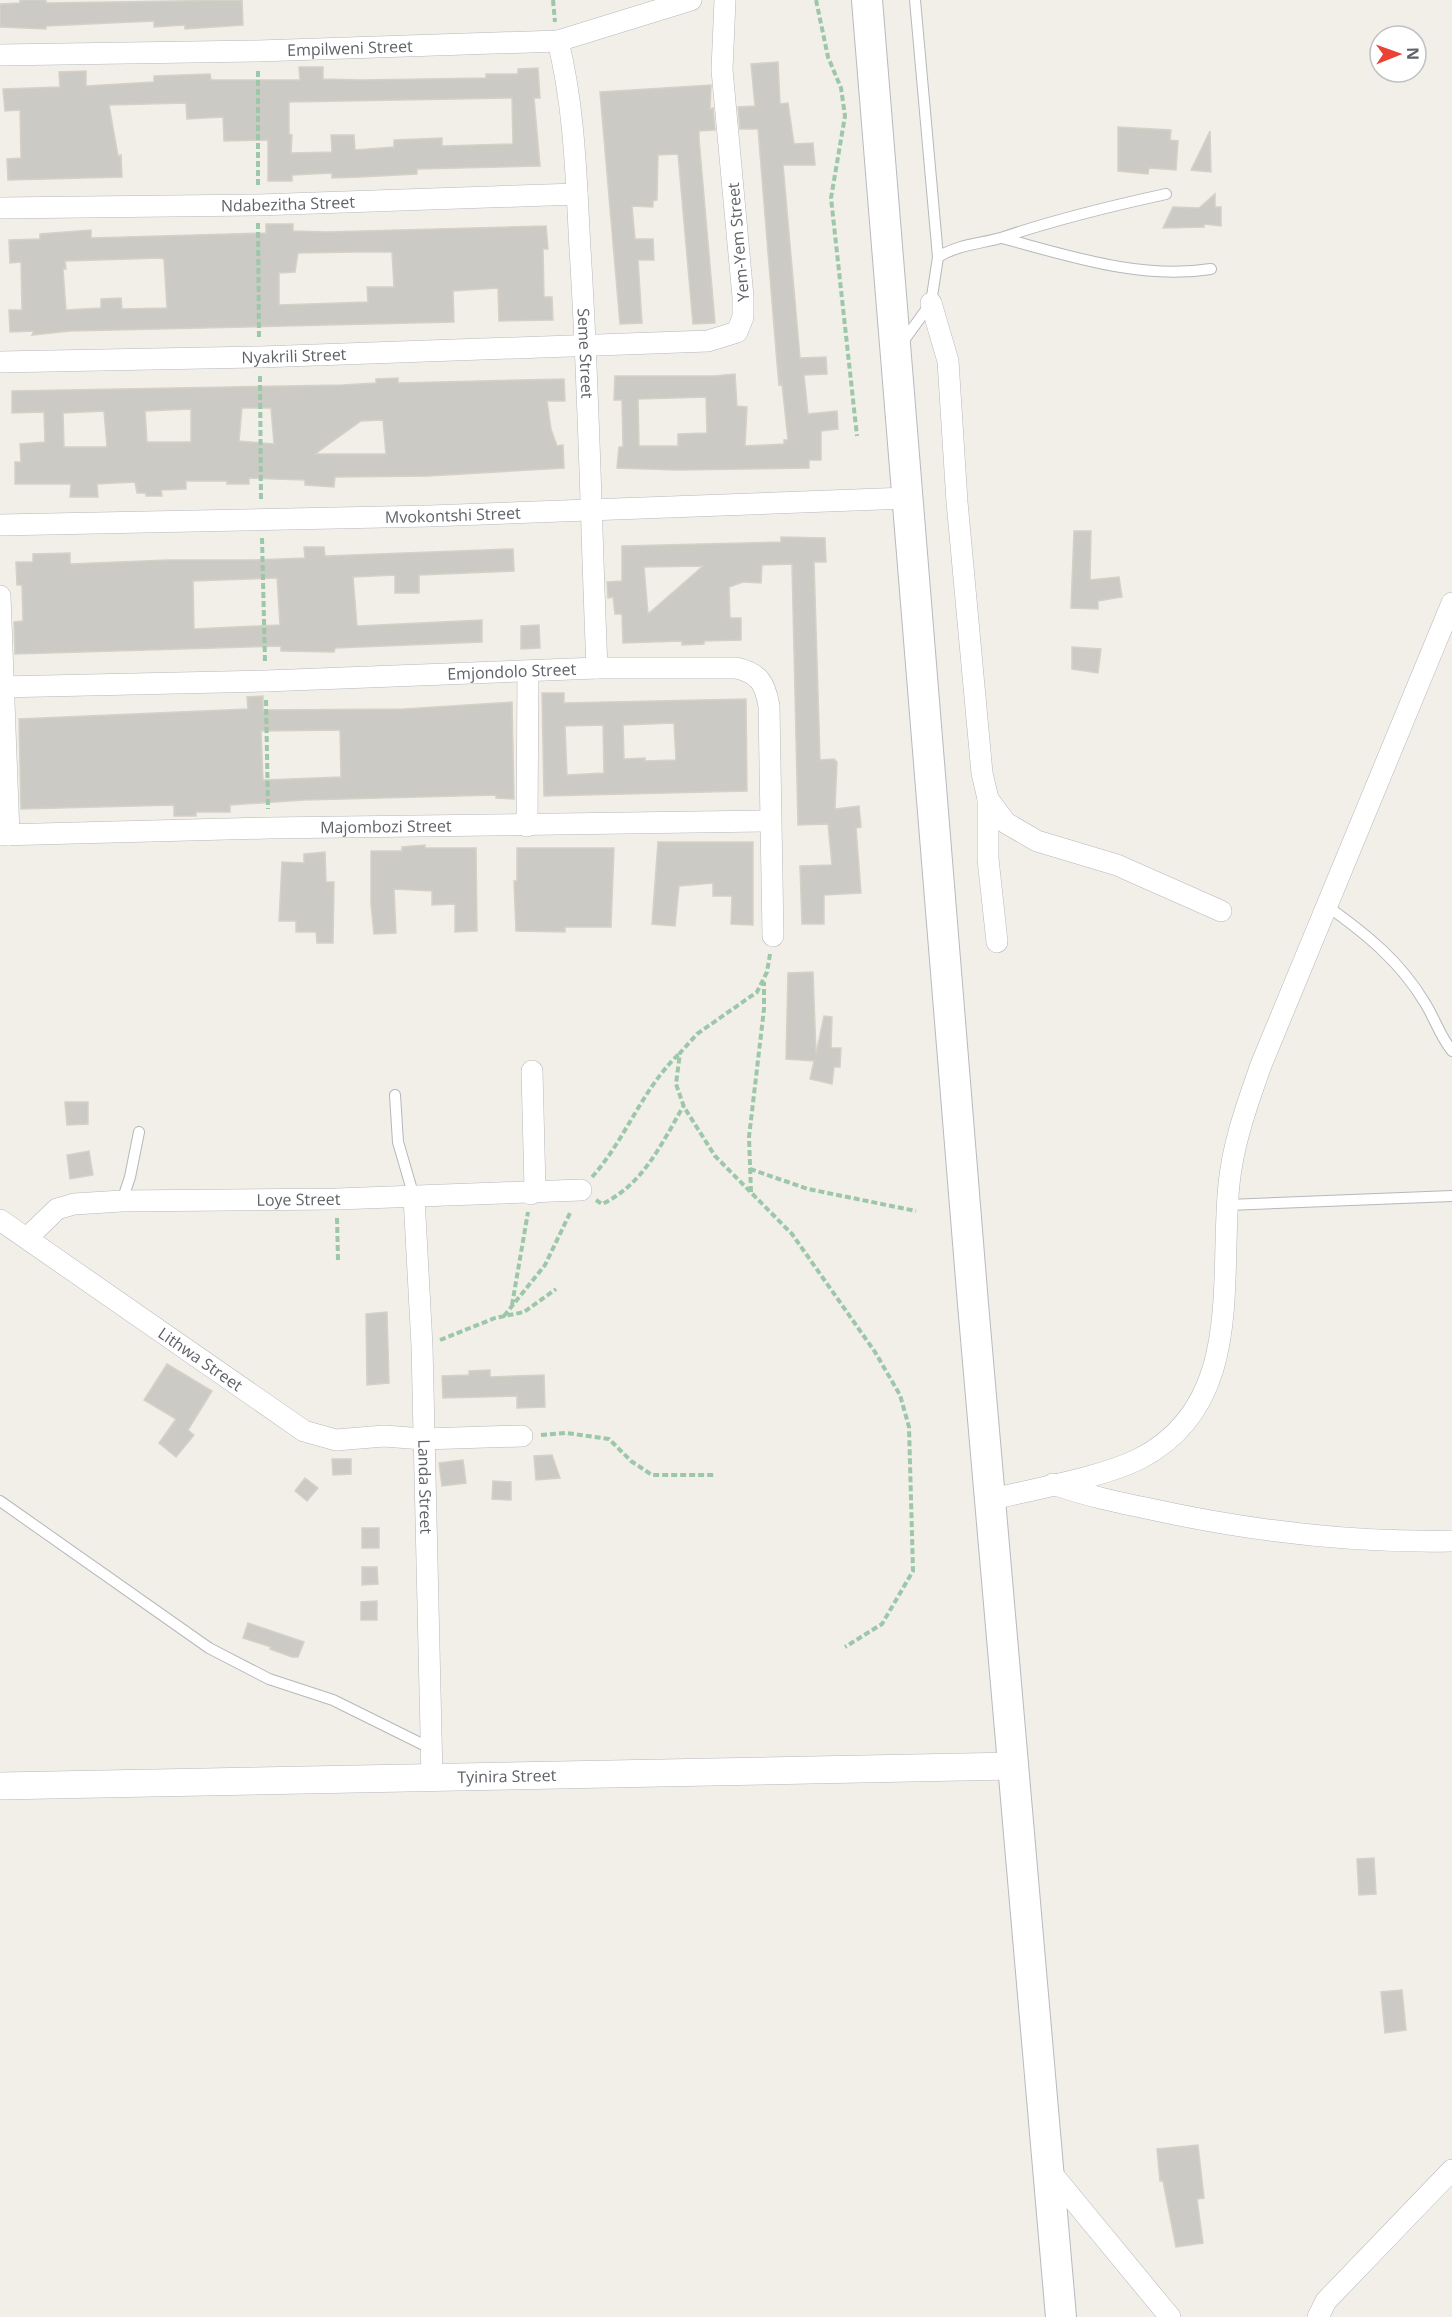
<svg xmlns="http://www.w3.org/2000/svg" width="1452" height="2317" font-family="'Open Sans',sans-serif">
	<rect width="100%" height="100%" fill="#f1efe8"/>
	<path fill="#cccac5" stroke="#d6d1c6" stroke-width="1.5" fill-rule="evenodd" d="M20,0H46V3L242,0L243,25L185,29V25L154,27V21L46,26V29L0,27V4L20,3Z
		M778,62L780,104L788,103L794,144L813,143L815,165H783L800,358L826,357L827,374L804,375L808,414L837,411L838,429L821,431V460H809V468L677,470L617,468L619,447H623L622,400H614L615,376H714L735,374L737,406L747,407L745,446L784,444V440H788L782,384L779,385L777,363L758,129H740L738,107L755,106L751,64ZM706,397L707,433L678,434V446H639L638,399Z
		M299,67H323V79L361,80L486,78V74H518V69L538,68L540,98H534L540,166L417,169V174L360,177L332,178V173L292,175V181H268V140L224,141L223,117L187,119L186,103L109,105L118,156L121,155L122,177L8,180L7,159L21,158L20,110L5,111L3,89L60,87L59,72L86,71V86L154,82V76L210,74L211,80H300ZM512,98L513,144L442,146V138L394,140V147L355,150L354,135H331L332,152L291,153L292,135L289,134V102Z
		M711,85L710,109L713,108L715,130L699,131V139L715,323L693,324L678,154L658,155L657,200L653,201V207L632,206L635,239H653L654,260H638L642,323L620,324L600,92Z
		M1118,127L1171,130L1170,140L1178,141L1176,170L1149,168L1148,174L1118,171Z
		M1210,131L1211,172L1191,170Z
		M1215,194V207H1221V226L1204,224V227L1163,228L1173,207L1199,208Z
		M266,224H293V231L326,232L546,226L548,249H543L544,297H552L553,320L499,321L498,288L453,291L454,322L70,331L32,335L34,331L10,332L9,310H22L21,262L10,263L9,240L40,239V234L91,230V238L266,233ZM354,252H392L394,287H367L368,302L279,305V273L295,272L298,253ZM160,258L164,259L167,308L122,309L121,298L101,299V308L66,310L63,269H66L65,261Z
		M398,378V383L564,379L565,401H547L551,429L557,446L563,445L564,468L428,476L335,477L334,487L305,485V480L249,478V484H227V481H186V489L161,490L162,496H146V493H137L135,482L97,484L98,497H70L71,484H15V462H21L20,444L45,442L44,412L12,413V391L343,385L376,383V379ZM242,408H271L274,444L239,441ZM191,409V442H147L145,411ZM104,411L107,447H64L63,413ZM383,420L386,454H315L361,421Z
		M1074,531H1091L1090,580L1119,577L1122,597L1098,601V609L1071,608Z
		M781,537L825,538L826,562H814L820,760L834,759L837,762L835,809L859,806L861,827L856,828L861,893L824,895V924H802L800,866L832,865L828,824L798,825L792,564L762,565L761,583L743,582L729,587L730,618H741V640L704,641V644L682,645V641L623,643L622,614H615L613,597L608,598L607,582L622,581V546L781,542ZM703,566L648,614L644,567Z
		M304,547H324L325,556L513,549L514,571L419,575V593H395V575L353,577L357,626L482,620V642L335,648L334,652L281,651V646L15,654L14,622L23,621L22,585H17L16,562H33V554L70,553V564L168,560H251L305,558ZM277,578L280,625L194,629L193,581Z
		M539,625L540,648L521,649V626Z
		M1072,647L1101,649L1098,673L1072,669Z
		M542,693H564V703L746,699L747,791L544,796ZM674,723L676,760L645,761V758L624,759L623,725ZM603,725L604,773L567,775L565,726Z
		M263,696V710L404,709L512,702L514,799L496,798V795L304,800L230,805V812H196V816H174V805L21,809L19,719L248,709L247,697ZM340,730L341,777L263,780L261,731Z
		M658,842H753V925L731,924L732,896H713V883L679,886L675,926L652,924Z
		M425,845V848H476L477,931L455,932V904L432,905V891L394,889L396,933L374,934L371,904V851H402V847Z
		M517,848H614L611,927H565V932L516,931L514,881H517Z
		M325,852L326,882H334L333,943H317L316,932H296V921H279L282,862L304,863V854Z
		M813,972L816,1054L824,1016L832,1017L831,1048H841L840,1067H834L832,1084L810,1079L814,1061L786,1059L788,973Z
		M65,1102H88V1124L67,1125Z
		M89,1151L93,1175L70,1179L67,1155Z
		M387,1312L389,1383L367,1385L366,1314Z
		M167,1364L212,1391L188,1430L194,1435L176,1457L159,1443L176,1419L144,1400Z
		M490,1370V1377L544,1375L545,1407L517,1408V1396L443,1398L442,1376L469,1375V1371Z
		M552,1455L560,1478L536,1480L534,1456Z
		M332,1459H351V1474L333,1475Z
		M463,1460L466,1483L442,1486L439,1463Z
		M305,1478L318,1488L307,1501L295,1491Z
		M493,1481L511,1482V1500L492,1499Z
		M362,1528H379V1548H362Z
		M362,1567H377L378,1584L362,1585Z
		M377,1601V1620H361V1602Z
		M248,1623L304,1642L298,1657H292L270,1649L271,1647L243,1638Z
		M1374,1858L1376,1894L1359,1895L1357,1859Z
		M1402,1990L1406,2030L1385,2033L1381,1992Z
		M1198,2145L1204,2198L1197,2199L1203,2243L1176,2247L1163,2181H1160L1157,2149Z"/>
	<g fill="none" stroke-linecap="round" stroke-linejoin="round">
		<g stroke="#b5b8bc" stroke-width="12">
			<path id="service" d="M1002,238C1070,256 1140,280 1211,269
				M938,257C959,244 981,244 1004,237C1057,219 1111,206 1166,194
				M902,343L931,303L938,257L915,0
				M1327,906C1366,934 1400,961 1425,1003C1435,1019 1440,1036 1452,1051
				M395,1095L398,1142L414,1197
				M122,1201L130,1177L139,1132
				M1228,1205L1452,1196
				M0,1501L209,1648L269,1679L333,1700L432,1749"/>
		</g>
		<g stroke="#b5b8bc" stroke-width="22">
			<g id="minor">
				<path id="s1" d="M558,41C575,111 576,177 580,249C589,388 591,528 597,668"/>
				<path id="s2" d="M0,55L258,51L558,41L691,0"/>
				<path id="s3" d="M0,208L258,205L577,194"/>
				<path d="M931,303L948,361L957,502L982,773L988,799L1006,823L1037,841L1117,865L1221,911"/>
				<path id="s4" d="M0,362L260,357L708,341L737,332L743,317V297L722,70L725,0"/>
				<path id="s5" d="M0,525L430,516L907,498"/>
				<path d="M0,596L9,835"/>
				<path id="s6" d="M0,687L266,681L597,668H736C759,673 765,683 769,706L773,936"/>
				<path d="M988,799V859L997,942"/>
				<path d="M527,826L528,671"/>
				<path id="s7" d="M0,835L269,828L770,821"/>
				<path d="M531,1194L535,1189L532,1071"/>
				<path id="s8" d="M414,1197L422,1346L432,1777"/>
				<path id="s9" d="M0,1220L304,1431L336,1440L384,1436L423,1439L522,1436"/>
				<path id="s10" d="M27,1238L57,1209L74,1204L122,1201L337,1199L581,1190"/>
				<path d="M1053,1484C1087,1496 1121,1503 1155,1510C1252,1531 1353,1543 1452,1541"/>
				<path d="M989,1500C1032,1489 1101,1478 1139,1459C1245,1405 1219,1281 1229,1184C1233,1143 1247,1105 1261,1065L1452,603"/>
				<path d="M1048,2169L1170,2317"/>
				<path d="M1318,2317L1326,2301L1452,2170"/>
			</g>
		</g>
		<g stroke="#b5b8bc" stroke-width="28">
			<g id="tertiary">
				<path id="s11" d="M0,1786L1013,1766"/>
			</g>
		</g>
		<g stroke="#b6babf" stroke-width="32">
			<path id="secondary" d="M867,0L973,1304L1061,2317"/>
		</g>
		<path stroke="#9cc7a9" stroke-width="4" stroke-dasharray="6 3" stroke-linecap="butt" d="M553,0L555,22
			M816,0L828,57L841,88L845,116L831,198L857,436
			M258,185V70
			M258,223L259,338
			M260,376L261,500
			M262,538L265,662
			M266,700L268,809
			M770,954L767,972L757,992L697,1034L680,1053L676,1084L684,1107L715,1156L792,1234L875,1352L900,1395L909,1427L913,1571L882,1624L845,1647
			M750,1169L808,1189L916,1211
			M592,1177C626,1139 642,1089 679,1054
			M751,1192L749,1137L764,1009V982
			M596,1200L602,1204C643,1185 662,1143 684,1105
			M337,1218L338,1260
			M512,1305L528,1212
			M504,1316L545,1265L571,1211
			M440,1340L495,1318L524,1312L556,1289
			M541,1435L566,1433L609,1439L631,1461L652,1475H715"/>
		<use href="#service" stroke="#fff" stroke-width="10"/>
		<use href="#minor" stroke="#fff" stroke-width="21"/>
		<use href="#tertiary" stroke="#fff" stroke-width="27"/>
		<use href="#secondary" stroke="#fff" stroke-width="30"/>
	</g>
	<g text-anchor="middle" dominant-baseline="central" stroke-width="5" stroke-linejoin="round" paint-order="stroke">
		<g font-size="16" fill="#5f6368" stroke="#fff">
			<text stroke="none"><textPath href="#s2" startOffset="350">Empilweni Street</textPath></text>
			<text stroke="none"><textPath href="#s3" startOffset="288">Ndabezitha Street</textPath></text>
			<text transform="translate(738 242) rotate(-95)">Yem-Yem Street</text>
			<text stroke="none"><textPath href="#s1" startOffset="314">Seme Street</textPath></text>
			<text stroke="none"><textPath href="#s4" startOffset="294">Nyakrili Street</textPath></text>
			<text stroke="none"><textPath href="#s5" startOffset="453">Mvokontshi Street</textPath></text>
			<text stroke="none"><textPath href="#s6" startOffset="512">Emjondolo Street</textPath></text>
			<text stroke="none"><textPath href="#s7" startOffset="386">Majombozi Street</textPath></text>
			<text stroke="none"><textPath href="#s10" startOffset="284">Loye Street</textPath></text>
			<text stroke="none"><textPath href="#s9" startOffset="244">Lithwa Street</textPath></text>
			<text stroke="none"><textPath href="#s8" startOffset="290">Landa Street</textPath></text>
			<text stroke="none"><textPath href="#s11" startOffset="507">Tyinira Street</textPath></text>
		</g>
	</g>
	<g transform="translate(1398 54) rotate(89)"><circle r="28" fill="#ffffff" stroke="#bfc1c3" stroke-width="1.5"/>
	<path d="M0-4.5L10 22L0 15L-10 22Z" fill="#ea4335"/>
	<text y="-9" font-size="16" font-weight="bold" text-anchor="middle" fill="#5f6368">N</text>
	</g>
</svg>
